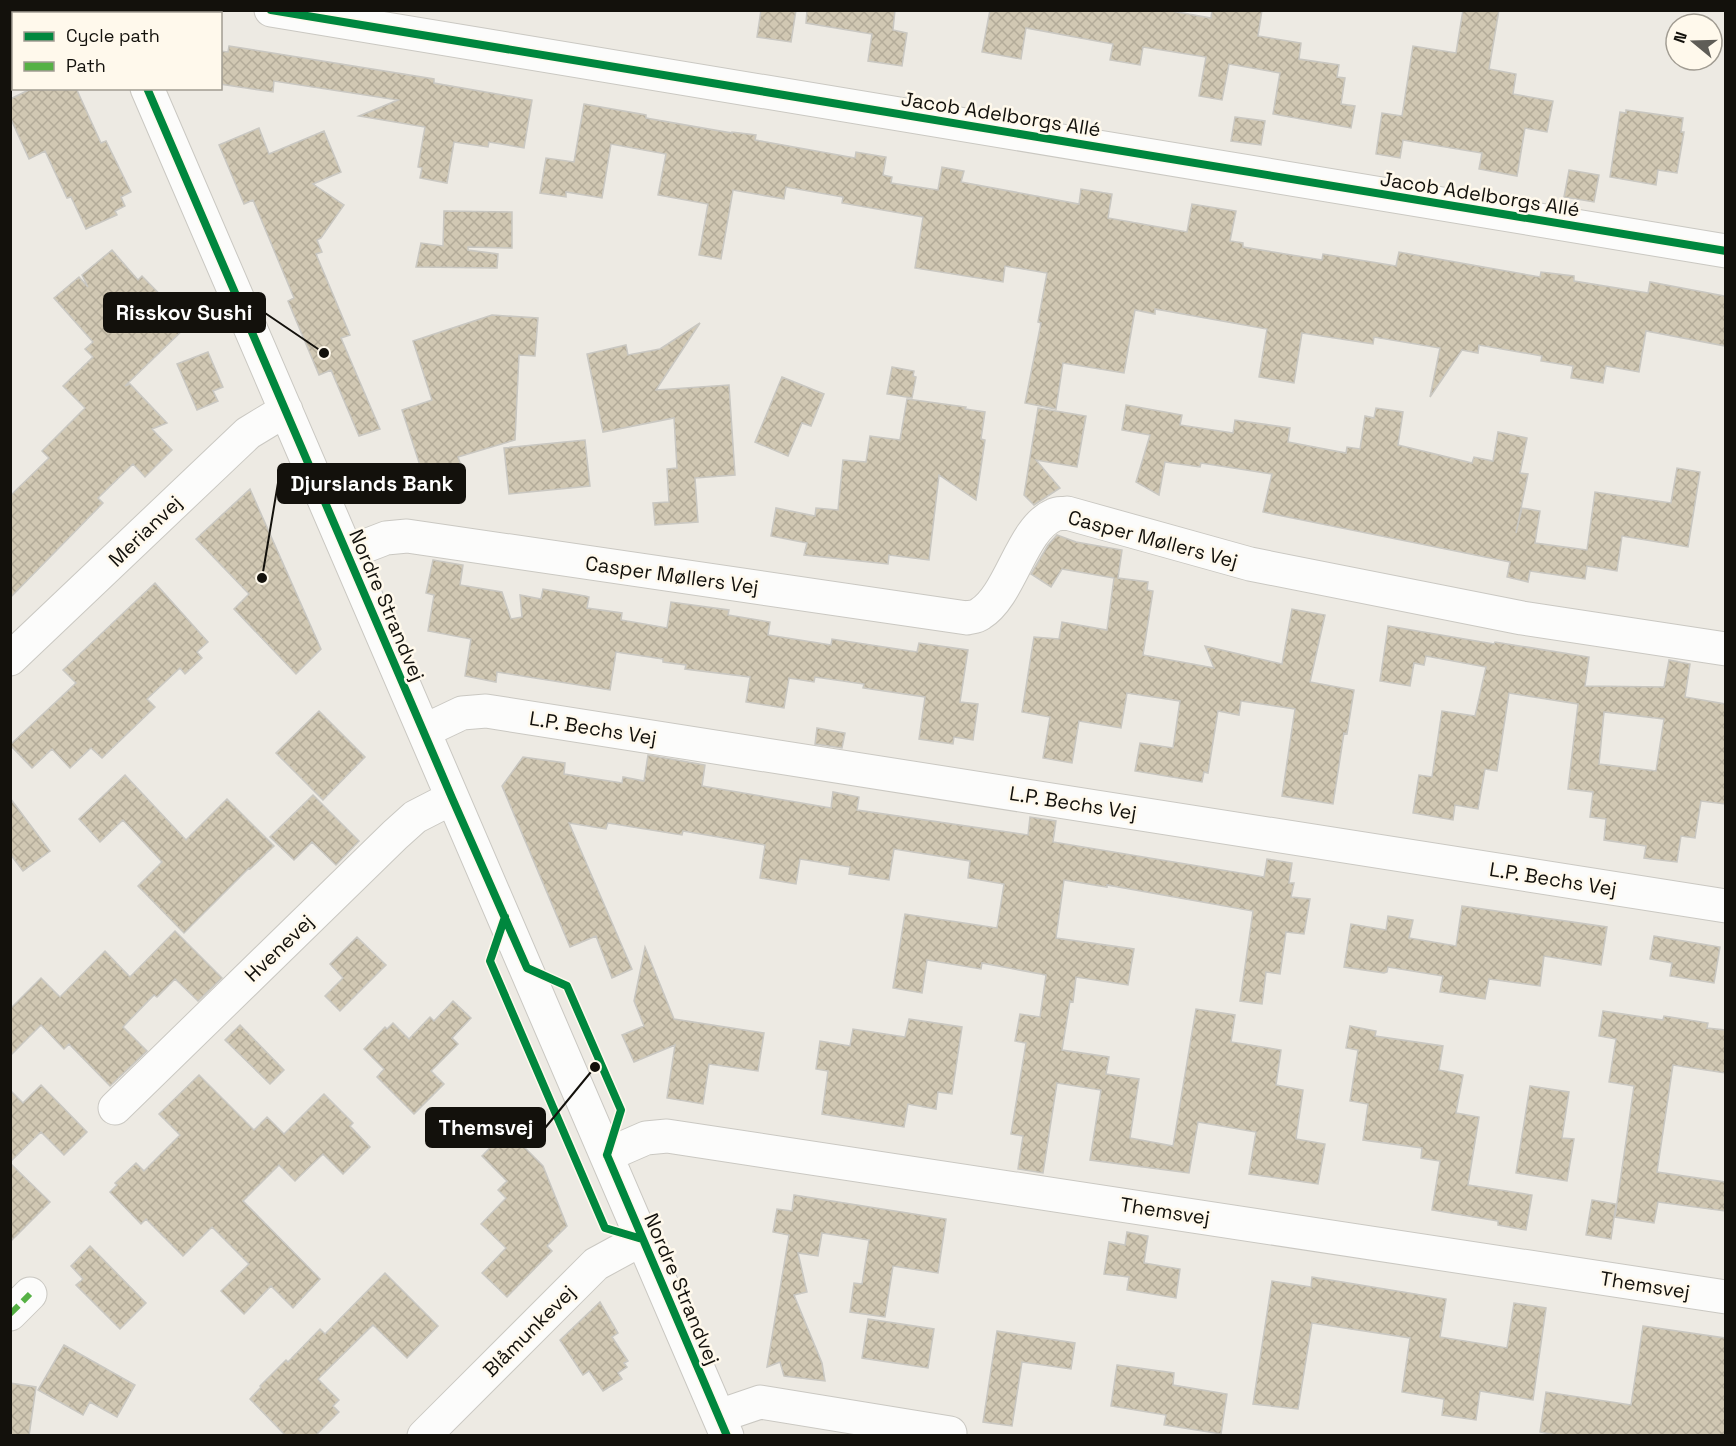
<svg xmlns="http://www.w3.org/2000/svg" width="1736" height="1446" font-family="'Space Grotesk',sans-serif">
	<defs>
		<pattern id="building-cross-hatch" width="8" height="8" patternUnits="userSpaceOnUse" patternTransform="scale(1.5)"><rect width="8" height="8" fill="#d1c8b3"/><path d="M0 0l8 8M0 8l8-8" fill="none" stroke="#b3ab99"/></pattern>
	</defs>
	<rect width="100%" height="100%" fill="#edeae3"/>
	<path fill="url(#building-cross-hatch)" stroke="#c9c7c1" stroke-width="1.5" fill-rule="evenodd" d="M761,10H796L791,42L757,37Z
		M807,10H895L893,30L907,33L902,66L868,61L872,34L806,23Z
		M990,10H1166L1211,18L1212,10H1262L1258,36L1301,43L1299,59L1339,65L1337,77L1345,78L1341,104L1355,106L1351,128L1273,114L1280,73L1229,64L1222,100L1199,96L1206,57L1143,47L1140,65L1110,60L1113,44L1026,28L1021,59L982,52Z
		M1463,10H1499L1489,69L1516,74L1513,94L1553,101L1547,132L1525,128L1517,176L1479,169L1482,153L1403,140L1400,158L1376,154L1382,113L1402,116L1413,46L1456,53Z
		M229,46L434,79V83L532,100L524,148L489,142L488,147L454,142L447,183L420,178L422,168L418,167L425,127L359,116L398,100L274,81L273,92L220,84V51L228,52Z
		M33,88H76L101,143L106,141L131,192L121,197L125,206L115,211L117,215L86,229L71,197L67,198L45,151L29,159L10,117V99Z
		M584,104L646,115V118L732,133V132L756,135L755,140L855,158L856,152L886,157L883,175L892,177L891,183L938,190L942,167L964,171L961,182L1079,204L1081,189L1112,194L1108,218L1187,232L1192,204L1236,211L1230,241L1243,243V247L1322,260L1323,254L1396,266L1399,252L1540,277L1541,272L1574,276V281L1648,293L1650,282L1725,296V346L1646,331L1639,372L1606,366L1603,383L1571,378L1573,366L1541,361L1542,356L1479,345L1478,353L1462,350L1430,397L1440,348L1374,337L1373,344L1302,333L1294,383L1259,377L1267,329L1155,309V314L1135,310L1124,373L1063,363L1056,409L1025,403L1041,323L1038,322L1047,273L1005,266L1003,282L915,268L923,217L842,203L843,197L786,187L784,199L733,190L721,259L699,255L708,204L658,195L666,154L611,144L602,198L566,192V197L540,193L546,158L574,162Z
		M1626,110L1683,118L1681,132H1684L1677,173L1658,170L1656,185L1610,177L1620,112L1626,113Z
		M1235,117L1265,121L1261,145L1231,141Z
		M259,128L269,154L324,131L341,172L313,184L344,205L321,238L317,240L322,252L316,254L350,335L341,338L380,429L359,436L331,370L319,375L288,301L294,298L253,200L244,204L219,145Z
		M1569,170L1599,175L1594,202L1564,197Z
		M444,211L512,212V248L468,247V250L498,254L497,268L416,267L421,243L443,246Z
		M112,250L138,280L142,276L189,324L125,386L130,384L167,423L152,429L172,450L145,477L133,464L98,498L103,503L10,598V496L49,458L42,451L85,408L63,386L93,357L85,349L93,342L54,298L79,277L88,287L82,275Z
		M492,315L538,318L535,356L519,355L515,440L458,457L463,471L426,484L402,410L432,400L413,341Z
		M700,323L656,390L729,385L735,475L695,478L698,522L655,525L653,503L669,502L667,469L677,468L674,418L603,432L587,354L626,345L628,355L660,349Z
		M208,352L223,387L213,391L218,401L197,410L177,364Z
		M892,367L914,371L913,376L916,377L912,398L887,394Z
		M782,377L824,394L811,426L802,423L788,456L755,442Z
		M907,399L966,407L965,409L985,412L981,439L985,440L976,500L939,475L929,560L889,555L888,564L804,555L807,543L771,536L776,508L815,516L816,508L838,510L843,460L866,462L870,436L900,440Z
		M1126,405L1182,415L1180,425L1233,433L1235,420L1290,428L1288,442L1346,453L1347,447L1360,449L1365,416L1374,418L1376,408L1403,412L1398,445L1472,463L1474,457L1493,461L1498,432L1527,438L1520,473L1528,474L1516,533L1522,508L1540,511L1535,543L1587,550L1595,492L1671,503L1677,468L1700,472L1688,547L1622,536L1617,571L1587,566L1585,579L1530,571L1528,582L1507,577L1510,562L1263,512L1272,474L1201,463L1200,467L1165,462L1159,495L1136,482L1150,435L1122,430Z
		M1038,408L1086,416L1077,467L1036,460L1060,488L1034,505L1024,495Z
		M585,440L590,486L509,494L504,448Z
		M250,489L321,649L296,674L234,609L249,594L196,539Z
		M1057,535L1076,542L1122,550L1118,578L1148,582L1147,590L1153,591L1143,655L1214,668L1205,646L1282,664L1292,609L1325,615L1310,682L1354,690L1347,734L1344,733L1333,804L1282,796L1295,709L1241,701L1239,715L1218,711L1208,773L1204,772L1202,782L1135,771L1140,743L1173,748L1180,701L1127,693L1121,728L1079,721L1072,763L1043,758L1050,717L1022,712L1034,637L1059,639L1062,622L1107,630L1114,578L1062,569L1051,587L1031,574L1048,545Z
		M433,560L463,565L460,585L502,592L511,619L522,617L520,595L541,599L543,589L585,596L589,597L587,608L622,613L621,620L667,628L671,602L729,610L728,615L770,622L768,635L831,645L832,639L917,652L919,643L968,650L960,702L978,704L973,740L954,737L953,744L919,739L925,697L863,688L864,684L815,677L814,682L789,678L784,708L746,702L750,677L685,669L686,665L663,662V659L616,652L610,690L497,672L496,682L465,676L471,639L428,631L434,595L426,593Z
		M155,583L208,642L197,652L202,658L185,674L180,668L147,699L155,707L102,758L91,748L70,768L52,749L32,768L10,745L76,683L63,670Z
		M1388,626L1494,644L1495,642L1589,657L1585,686L1664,687L1669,660L1690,664L1685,697L1725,704V804L1701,801L1695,838L1681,836L1677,862L1644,858L1646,846L1604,840L1606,819L1590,817L1593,792L1568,789L1578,704L1509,693L1497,771L1485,769L1478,809L1455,805L1453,820L1413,813L1419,775L1432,777L1442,711L1475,716L1486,667L1426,656L1424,665L1414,663L1410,686L1380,681ZM1604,712L1664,719L1656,771L1599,764Z
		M319,711L365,757L323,800L276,753Z
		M817,728L845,733L842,748L815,744Z
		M648,755L705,765L702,786L831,808L833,792L859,797L857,810L1028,835L1030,817L1056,821L1053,842L1264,877L1267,859L1292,863L1289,883H1294L1291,897L1310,899L1304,934L1286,932L1280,974L1266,972L1262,1004L1240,1001L1253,911L1107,885V887L1064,880L1056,938L1134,949L1128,985L1076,977L1073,1002L1070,1001L1062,1050L1109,1057L1106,1074L1139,1079L1130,1138L1173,1146L1196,1009L1235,1015L1231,1042L1281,1050L1276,1085L1303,1090L1296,1139L1325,1144L1318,1184L1249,1174L1256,1132L1198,1122L1189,1173L1090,1160L1101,1090L1057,1083L1043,1173L1018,1169L1023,1136L1011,1134L1026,1043L1015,1041L1020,1014L1040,1017L1046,975L982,963L981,969L927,960L922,993L893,988L905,914L997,928L1004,884L968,878L970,861L894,849L889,880L849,874L850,867L800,859L796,884L760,878L765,845L683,831L682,835L608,823L606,829L569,823L632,969L612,978L596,936L570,947L502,786L523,757L565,763L564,774L622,783L623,777L644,781Z
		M125,775L186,840L227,799L274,846L250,869L249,868L184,933L138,886L162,862L123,820L100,842L79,819Z
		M313,795L359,841L336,865L312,842L294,860L270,837Z
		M10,798L50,851L23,871L10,854Z
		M1462,906L1607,927L1601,965L1544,956L1540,986L1489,979L1485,999L1440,992L1443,976L1388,967L1387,972L1384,973L1344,967L1351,924L1386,930L1388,916L1413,920L1409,938L1456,946Z
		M175,931L222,978L198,1001L175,979L157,997L154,995L123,1027L147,1051L110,1086L69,1044L64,1049L41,1025L10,1056V1009L41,978L60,997L105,951L130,977Z
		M1654,936L1720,947L1714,983L1670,976L1672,963L1650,959Z
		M357,937L386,965L340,1011L325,996L343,978L330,964Z
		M645,947L674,1019L764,1033L758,1071L709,1064L703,1104L667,1098L675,1045L634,1062L622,1035L644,1026L634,1001Z
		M453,1001L471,1018L452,1038L458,1044L431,1071L444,1084L414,1114L377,1077L384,1069L364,1049L385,1027L387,1029L393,1023L409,1039L430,1017L434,1021Z
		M1603,1011L1663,1020L1664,1016L1708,1023L1707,1028L1725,1030V1073L1673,1065L1657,1172L1725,1182V1211L1658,1202L1654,1223L1615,1217L1634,1086L1609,1082L1616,1039L1599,1036Z
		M909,1019L962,1027L952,1094L938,1092L936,1109L908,1104L904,1127L822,1114L828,1071L816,1069L820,1041L850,1046L853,1029L905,1037Z
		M240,1025L284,1070L270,1084L225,1040Z
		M1350,1026L1376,1031L1375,1036L1443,1046L1439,1070L1463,1075L1456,1113L1479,1117L1468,1185L1532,1195L1526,1230L1498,1225V1221L1432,1210L1440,1161L1421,1158L1422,1148L1363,1140L1368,1104L1350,1101L1358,1050L1346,1048Z
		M199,1075L254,1130L267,1117L284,1134L324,1094L353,1123L350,1126L370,1147L343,1174L323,1154L295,1181L279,1165L243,1201L320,1279L293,1308L271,1286L244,1314L221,1291L249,1264L212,1227L183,1256L146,1219L141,1224L110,1192L117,1185L115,1183L136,1163L144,1171L180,1135L159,1114Z
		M41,1085L87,1132L64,1155L41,1132L10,1162V1090L23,1103Z
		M1530,1086L1569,1092L1562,1138L1574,1139L1567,1181L1516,1173Z
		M507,1130L543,1166L567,1226L547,1246L552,1251L507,1297L482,1273L506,1248L481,1224L506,1198L498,1190L507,1181L482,1156Z
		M10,1163L50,1202L10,1242Z
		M794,1195L946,1219L938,1273L893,1266L885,1317L850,1312L854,1283L862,1284L869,1240L822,1233L818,1256L798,1253L807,1292L794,1295L822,1363L825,1381L784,1376L780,1362L767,1367L789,1235L773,1232L777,1209L792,1211Z
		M1592,1200L1616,1204L1611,1239L1586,1235Z
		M1127,1232L1148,1236L1144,1263L1180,1269L1176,1298L1127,1290L1129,1277L1104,1274L1109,1242L1125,1245Z
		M90,1246L146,1303L120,1329L76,1285L83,1279L71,1266Z
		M385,1273L438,1326L407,1358L373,1325L318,1379L339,1400L333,1406L339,1412L315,1436H286L250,1399L261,1387L260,1386L286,1360L288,1362L320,1329L325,1334Z
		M1312,1277L1446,1299L1440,1337L1507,1348L1514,1303L1546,1308L1533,1400L1480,1391L1476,1420L1442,1415L1444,1399L1402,1392L1410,1338L1312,1323L1298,1409L1253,1404L1272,1281L1311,1287Z
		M600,1302L618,1333L612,1337L628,1361L624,1363L627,1367L618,1373L622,1379L603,1391L589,1371L583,1375L560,1340Z
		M868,1319L934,1329L928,1368L862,1358Z
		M1643,1326L1725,1338V1436H1561L1540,1432L1546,1392L1631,1405Z
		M997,1331L1075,1343L1071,1369L1022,1362L1012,1426L983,1422Z
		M64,1345L135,1385L117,1417L90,1402L83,1415L38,1390Z
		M1117,1365L1174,1373L1173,1385L1227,1394L1221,1434L1164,1425L1166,1415L1111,1406Z
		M10,1383L36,1387L29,1436H10Z"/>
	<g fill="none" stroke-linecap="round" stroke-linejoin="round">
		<g stroke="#cac8c2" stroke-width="35">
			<path id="minor" d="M113,10L115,14
				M271,10L1726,251
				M147,88L727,1436
				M347,553L386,538L407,536L967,618C971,617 976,617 980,614C1011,595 1021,529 1054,515C1058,513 1063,514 1067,513L1250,564L1522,618L1726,649
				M10,659L248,433L286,410
				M424,731L462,713L486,711L1726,906
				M115,1108L395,835L415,817L452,798
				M607,1155L646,1138L667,1136L1726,1297
				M10,1314L30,1294
				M719,1416L760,1402L950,1433
				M424,1436L596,1264L642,1239"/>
		</g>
		<use href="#minor" stroke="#fcfcfb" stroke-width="33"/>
		<path stroke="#55b144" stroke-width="6" stroke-dasharray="12 6" stroke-linecap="butt" d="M10,1314L30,1294"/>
		<g stroke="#fff9ec" stroke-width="11">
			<path id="cycleway" d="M271,10L1726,251
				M147,88L452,798L527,968L567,986L621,1110L607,1155
				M505,917L490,961L605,1228L642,1239
				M607,1155L727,1436"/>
		</g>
		<use href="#cycleway" stroke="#00873e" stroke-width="8"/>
	</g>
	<g text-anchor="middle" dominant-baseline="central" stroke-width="5" stroke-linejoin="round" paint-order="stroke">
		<g font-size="20" fill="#13110c" stroke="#fff9ec">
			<text transform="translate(1001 114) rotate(9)">Jacob Adelborgs Allé</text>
			<text transform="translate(1480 194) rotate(9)">Jacob Adelborgs Allé</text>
			<text transform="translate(145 531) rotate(-44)">Merianvej</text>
			<text transform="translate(1153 539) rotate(15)">Casper Møllers Vej</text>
			<text transform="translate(672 575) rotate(8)">Casper Møllers Vej</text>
			<text transform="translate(387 605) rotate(67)">Nordre Strandvej</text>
			<text transform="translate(593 728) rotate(9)">L.P. Bechs Vej</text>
			<text transform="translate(1073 803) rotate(9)">L.P. Bechs Vej</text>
			<text transform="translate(1553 879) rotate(9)">L.P. Bechs Vej</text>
			<text transform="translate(279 948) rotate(-44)">Hvenevej</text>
			<text transform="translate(1165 1211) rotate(9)">Themsvej</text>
			<text transform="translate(1645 1285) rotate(9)">Themsvej</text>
			<text transform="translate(682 1289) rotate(67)">Nordre Strandvej</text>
			<text transform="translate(529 1331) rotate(-45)">Blåmunkevej</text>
		</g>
	</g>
	<path fill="none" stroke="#13110c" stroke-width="2" d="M324 353L265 313M262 578L278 483M595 1067L545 1128"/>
	<g fill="#13110c" stroke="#fff9ec" stroke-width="2">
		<circle cx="324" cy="353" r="6"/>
		<circle cx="262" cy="578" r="6"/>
		<circle cx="595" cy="1067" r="6"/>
	</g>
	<g fill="#13110c" stroke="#13110c" stroke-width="2">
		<rect x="104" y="293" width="161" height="39" rx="6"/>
		<rect x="278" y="464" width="187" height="39" rx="6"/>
		<rect x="426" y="1108" width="119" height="39" rx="6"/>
	</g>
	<g font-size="21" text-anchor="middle" font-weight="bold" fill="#fff">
		<text x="184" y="320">Risskov Sushi</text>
		<text x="372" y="491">Djurslands Bank</text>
		<text x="486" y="1135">Themsvej</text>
	</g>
	<rect width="1736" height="1446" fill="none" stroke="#13110c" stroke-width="24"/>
	<rect x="12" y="12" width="210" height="78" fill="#fff9ec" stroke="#a19c92" stroke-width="1.5"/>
	<rect x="24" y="32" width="30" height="9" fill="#00873e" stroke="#a19c92" stroke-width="1.5"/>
	<text x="66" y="42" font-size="18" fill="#13110c">Cycle path</text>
	<rect x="24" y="62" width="30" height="9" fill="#55b144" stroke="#a19c92" stroke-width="1.5"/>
	<text x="66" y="72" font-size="18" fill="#13110c">Path</text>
	<g transform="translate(1694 42) rotate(289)"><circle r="28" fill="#fff9ec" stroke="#a19c92" stroke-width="1.5"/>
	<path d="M0-4.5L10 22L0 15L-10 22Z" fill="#5f5d57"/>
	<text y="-9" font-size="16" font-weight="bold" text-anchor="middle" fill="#13110c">N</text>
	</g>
</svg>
